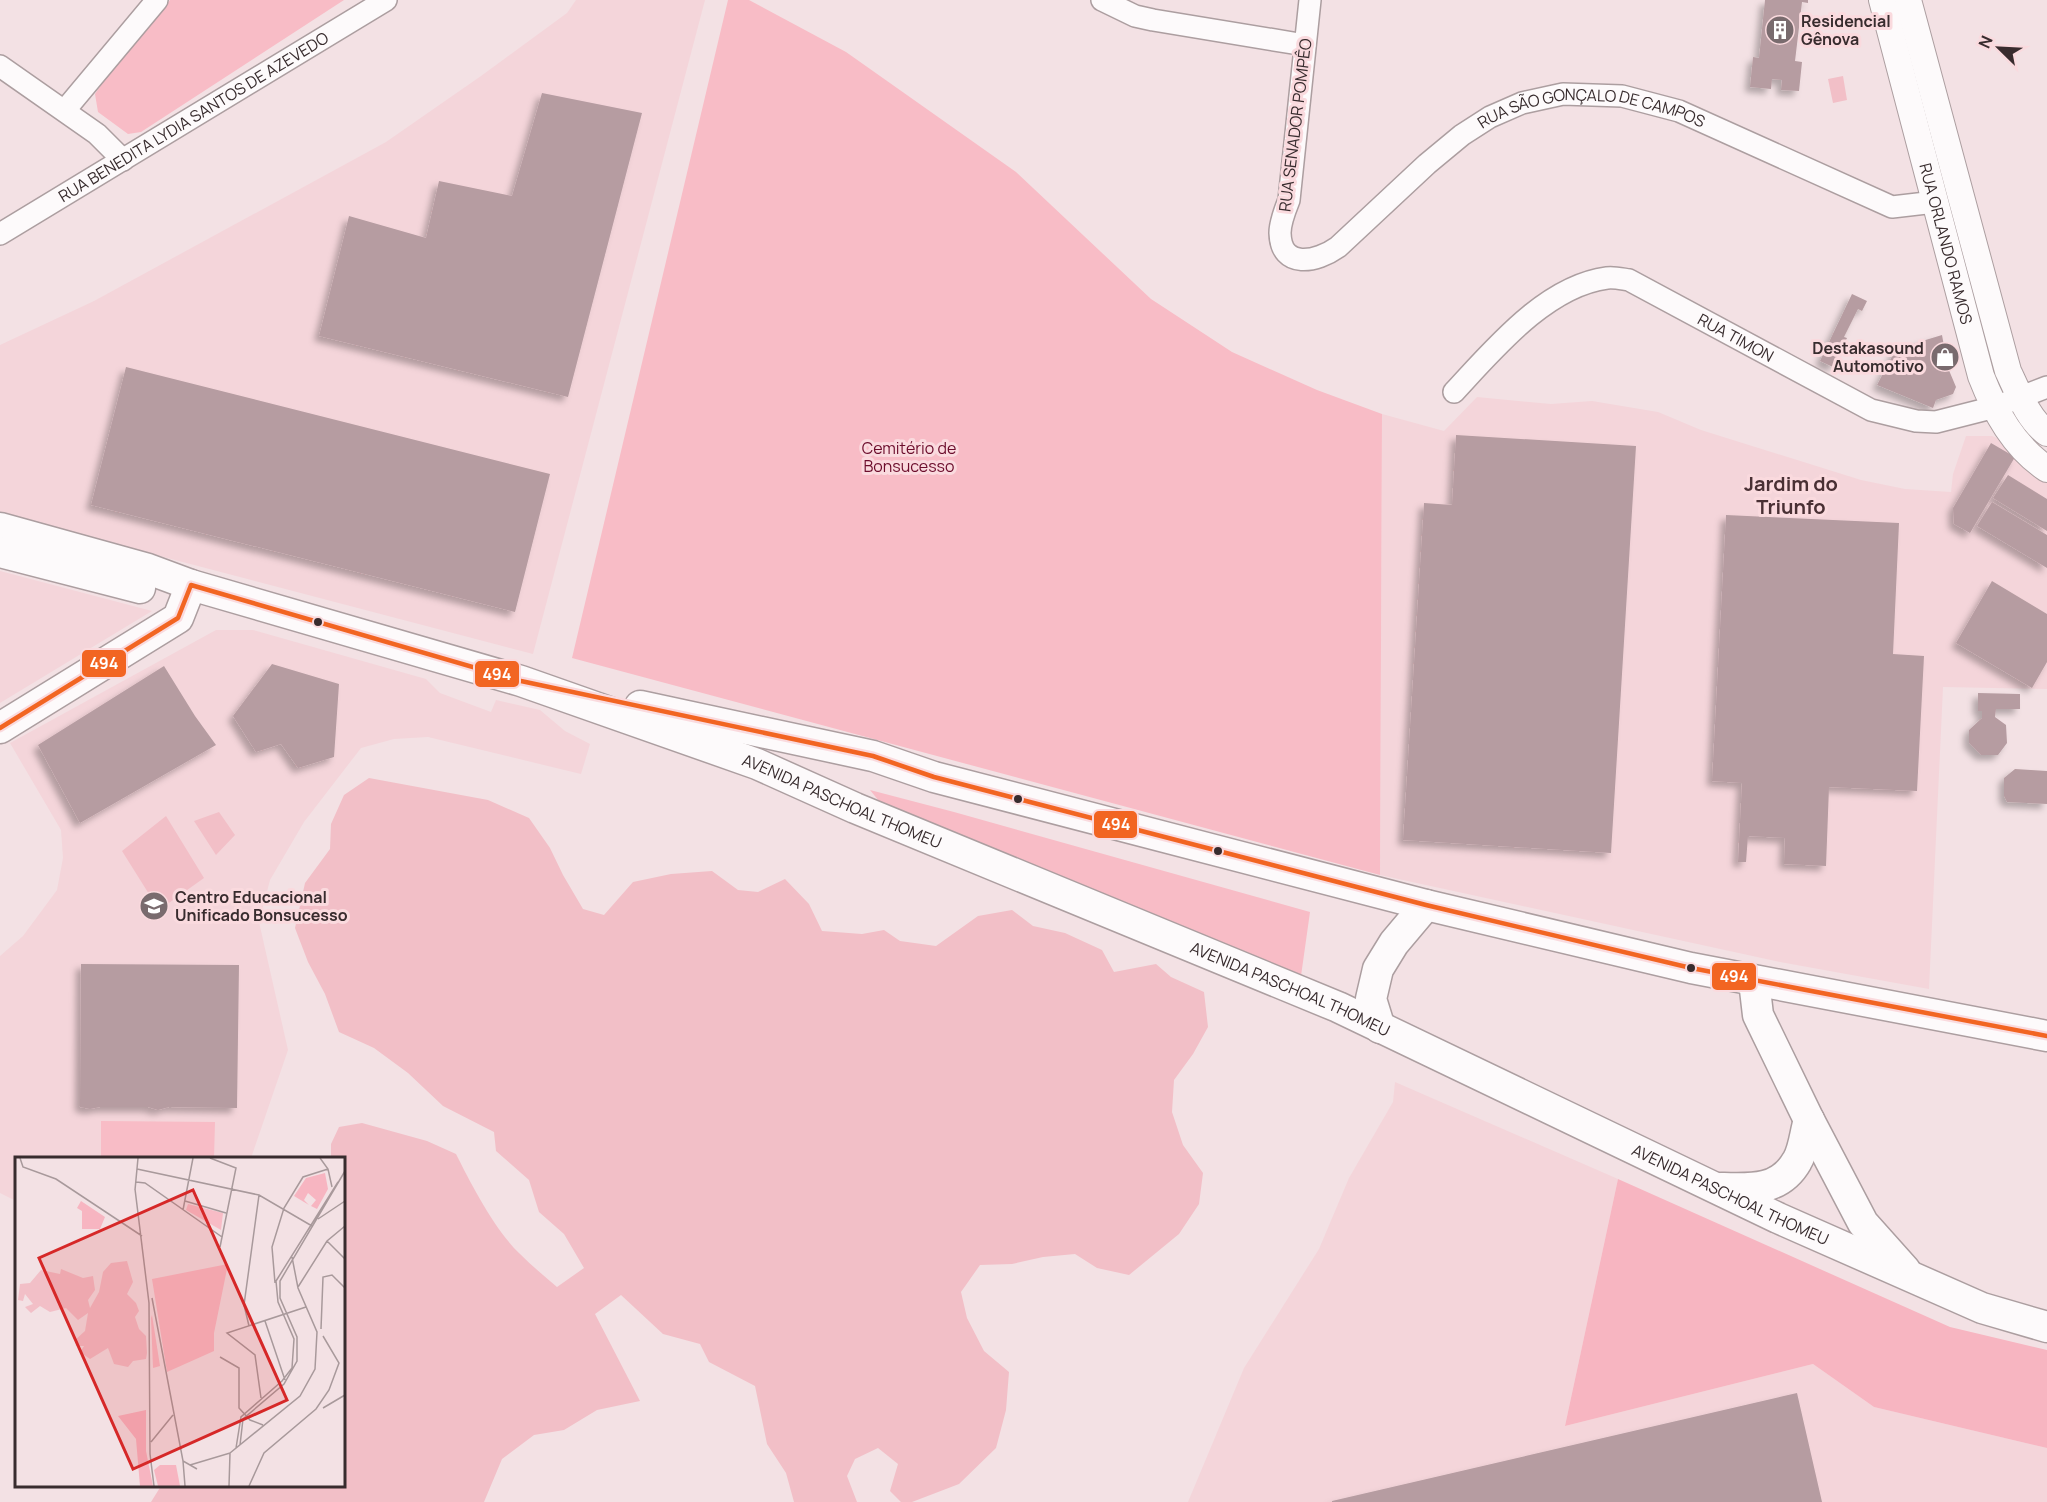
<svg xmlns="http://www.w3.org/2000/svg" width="2047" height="1502" font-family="Manrope,sans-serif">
	<defs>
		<filter id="shadow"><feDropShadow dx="-5" dy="5" stdDeviation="3" flood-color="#0004"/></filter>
	</defs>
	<rect width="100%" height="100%" fill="#f3e1e4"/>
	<path fill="#f4d5da" d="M576,0H705L533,654L0,514V345L94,301L386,142L481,76L567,13Z
		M1477,397L1551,404L1592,401L1658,412L1701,430L1861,480L1905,489L1951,492L1953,474L1966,436H1992L1997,438L2047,482V689L1943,687L1929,989L1780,962L1380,875L1382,414L1444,431Z
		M0,571L152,611L0,703Z
		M216,630H253L426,679L440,693L491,712L496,700L540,710L565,731L590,744L581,774L428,737L394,739L361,748L304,822L270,880L259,922L288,1050L251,1158H16V1201L0,1193V956L23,936L57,890L63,858L61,830L10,743Z
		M1395,1082L1618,1179L1565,1426L1813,1364L1874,1407L2047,1448V1502H1188L1244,1368L1319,1249L1349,1178L1393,1102Z"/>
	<path fill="#f8bcc6" d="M170,0H344L141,132L128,134L98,112L95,94L111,70Z
		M728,0H749L846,52L1016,172L1151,299L1232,352L1317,390L1382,414L1380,875L572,658Z
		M870,790L954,812L1310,912L1301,976L887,811Z
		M101,1121L215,1122L214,1158H101Z"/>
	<path fill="#f7b5c1" d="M1618,1179L1950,1327L2047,1350V1448L1874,1407L1813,1364L1565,1426Z"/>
	<path fill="#f2bfc7" d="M1843,76L1847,100L1833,103L1828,79Z
		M369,778L488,800L529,818L550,848L563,875L583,909L604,915L633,882L671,874L712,871L738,890L758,892L785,879L809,904L822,931L862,934L884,930L900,941L936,946L978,916L1012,910L1033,926L1065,933L1102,950L1114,972L1156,964L1171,977L1204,992L1208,1027L1193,1054L1174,1080L1172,1112L1183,1145L1203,1173L1199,1204L1179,1234L1129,1275L1097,1268L1075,1254L1043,1257L1012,1264L980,1265L961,1292L967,1318L984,1351L1009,1372L1006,1410L996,1448L959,1484L912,1502H901L890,1491L898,1464L878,1448L855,1459L847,1476L857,1502H794L786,1473L767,1444L755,1386L709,1362L700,1344L663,1334L621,1295L595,1314L640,1401L597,1410L564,1430L534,1435L502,1459L484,1502H151L161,1486H344V1158H331V1144L339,1127L362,1123L427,1141L456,1154C471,1184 495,1230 519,1253C531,1265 544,1276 557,1287L584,1268L564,1234L539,1212L529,1180L496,1151L494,1132L443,1106L408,1073L374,1048L339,1032L325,994L308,962L295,928L305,883L330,849L331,824L344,795Z
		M219,812L235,835L216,855L194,821Z
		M166,816L204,878L159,910L122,851Z"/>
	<path fill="#b69ca1" filter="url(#shadow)" d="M1765,0H1808V3L1802,2L1795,61L1802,62L1799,91L1781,90L1782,80L1772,79L1771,89L1750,87L1753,57L1759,58Z
		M542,93L642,113L568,397L319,336L349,216L426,238L439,181L512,196Z
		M1852,294L1867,301L1862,311L1858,309L1844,337L1847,338L1833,367L1820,361Z
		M1942,335L1948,368L1956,387L1953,394L1936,400L1933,408L1877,385L1896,349Z
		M126,367L550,474L515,612L91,505Z
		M1456,435L1636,446L1611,853L1403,840L1424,503L1452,505Z
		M1991,443L2015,457L1970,533L1954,524L1953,508Z
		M2008,475L2047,499V531L1993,498Z
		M1992,502L2047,535V568L1977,526Z
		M1726,515L1899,523L1893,654L1924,656L1917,791L1829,787L1826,866L1784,864L1785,838L1748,836L1746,862H1738L1742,783L1712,781Z
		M1992,581L2047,614V662L2032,688L1956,643Z
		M272,664L339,684L334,757L298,768L281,744L256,752L233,716Z
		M164,666L195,716L216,745L80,823L38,745Z
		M1978,693L2020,694V709H1996L1995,717L2006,725L2007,743L1998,755H1981L1969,743V730L1982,718V711H1978Z
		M2015,769L2047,771V804L2007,802L2004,796V778Z
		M81,964L239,965L237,1108L169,1107L158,1110L148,1107H100L90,1109L80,1107Z
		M1797,1393L1822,1502H1332V1501Z"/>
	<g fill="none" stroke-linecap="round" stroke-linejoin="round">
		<g stroke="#ac9ea0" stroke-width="24">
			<g id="minor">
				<path d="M1102,0L1135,16L1153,20L1305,45"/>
				<path id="s1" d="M1310,0L1289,200C1285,210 1280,222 1280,233C1281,270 1317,262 1338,247L1427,164L1462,135L1490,117L1522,103L1563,94L1622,96L1679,111L1892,207L1935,202"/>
				<path d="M0,66L97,134L123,160"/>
				<path d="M65,110L157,0"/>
				<path id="s2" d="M0,234L386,0"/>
				<path id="s3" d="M1454,392C1494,349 1546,286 1607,278C1614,277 1622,279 1629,280L1871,410L1916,421L1936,422L1995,407L2047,387"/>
			</g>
		</g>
		<g stroke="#ac9ea0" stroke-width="28">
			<g id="tertiary">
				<path id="s4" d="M1882,0L1981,376C1995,412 2014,447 2047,469"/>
				<path d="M1908,0L2008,371C2018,392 2028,419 2047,433"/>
			</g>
		</g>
		<g stroke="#ac9ea0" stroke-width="33">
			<g id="secondary">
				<path id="s5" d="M0,528L148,569L191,585L521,681L757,764L855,808L1338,1007L1778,1218L1982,1308L2047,1327"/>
				<path d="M0,552L140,588"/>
				<path d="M640,706L873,756L934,777L1426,905L1691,968L2047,1036"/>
				<path d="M0,728L178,618L191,585"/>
				<path d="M1754,981L1758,1015L1809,1120L1863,1223L1905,1270"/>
				<path d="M1380,1028L1371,999L1378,969L1394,943L1426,905"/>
				<path d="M1721,1188C1751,1189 1780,1191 1797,1161C1804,1150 1805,1132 1809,1120"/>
			</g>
		</g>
		<use href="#minor" stroke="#fdfafb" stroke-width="21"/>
		<use href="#tertiary" stroke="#fdfafb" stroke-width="26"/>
		<use href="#secondary" stroke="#fdfafb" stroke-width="30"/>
		<g stroke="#fadade" stroke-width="9">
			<path id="bus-1" d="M191,585L521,681L873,756L934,777L1426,905L1691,968L2047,1036
				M0,728L178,618L191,585"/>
		</g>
		<use href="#bus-1" stroke="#f26522" stroke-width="4.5"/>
	</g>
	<defs>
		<g id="building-disc" transform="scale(1.5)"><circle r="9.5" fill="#796b6e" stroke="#fadade"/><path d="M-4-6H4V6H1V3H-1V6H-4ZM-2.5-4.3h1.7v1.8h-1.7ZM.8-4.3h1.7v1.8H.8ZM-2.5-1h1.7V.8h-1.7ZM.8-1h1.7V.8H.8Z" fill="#fff"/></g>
		<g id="shop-disc" transform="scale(1.5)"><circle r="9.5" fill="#796b6e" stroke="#fadade"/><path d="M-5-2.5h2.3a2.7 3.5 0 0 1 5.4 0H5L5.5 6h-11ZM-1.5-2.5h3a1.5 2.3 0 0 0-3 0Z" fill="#fff"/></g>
		<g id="school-disc" transform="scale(1.5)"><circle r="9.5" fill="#796b6e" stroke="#fadade"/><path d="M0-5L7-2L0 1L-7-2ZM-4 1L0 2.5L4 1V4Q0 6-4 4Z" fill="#fff"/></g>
	</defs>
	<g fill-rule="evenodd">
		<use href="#building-disc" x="1780" y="30"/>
		<use href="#shop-disc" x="1945" y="357"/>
		<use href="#school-disc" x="154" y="906"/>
	</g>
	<g fill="#382c2e" stroke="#fadade" stroke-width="2">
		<circle cx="318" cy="622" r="5"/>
		<circle cx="1018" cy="799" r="5"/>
		<circle cx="1218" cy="851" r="5"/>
		<circle cx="1691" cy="968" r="5"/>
	</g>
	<g text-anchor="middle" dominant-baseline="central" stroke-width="6" stroke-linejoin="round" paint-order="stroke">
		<g font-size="16" font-weight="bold" fill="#382c2e" stroke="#fadade" text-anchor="start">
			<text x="1801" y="21">Residencial<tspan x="1801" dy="18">Gênova</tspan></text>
			<text x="1924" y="348" text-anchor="end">Destakasound<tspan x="1924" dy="18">Automotivo</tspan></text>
			<text x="175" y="897">Centro Educacional<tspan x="175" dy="18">Unificado Bonsucesso</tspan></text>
		</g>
		<g font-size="16" fill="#382c2e" stroke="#fadade">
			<text stroke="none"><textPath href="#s2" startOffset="226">RUA BENEDITA LYDIA SANTOS DE AZEVEDO</textPath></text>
			<text transform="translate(1295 125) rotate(-83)">RUA SENADOR POMPÊO</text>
			<text stroke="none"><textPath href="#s1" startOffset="618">RUA SÃO GONÇALO DE CAMPOS</textPath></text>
			<text stroke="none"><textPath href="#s4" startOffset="252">RUA ORLANDO RAMOS</textPath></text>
			<text stroke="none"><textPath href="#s3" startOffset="338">RUA TIMON</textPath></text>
			<text stroke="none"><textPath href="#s5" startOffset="886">AVENIDA PASCHOAL THOMEU</textPath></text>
			<text stroke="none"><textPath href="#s5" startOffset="1372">AVENIDA PASCHOAL THOMEU</textPath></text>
			<text stroke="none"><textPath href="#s5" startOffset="1858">AVENIDA PASCHOAL THOMEU</textPath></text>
		</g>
		<g font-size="16" fill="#6c0d2c" stroke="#fadade">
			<text x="909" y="448">Cemitério de<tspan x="909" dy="18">Bonsucesso</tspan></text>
		</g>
		<g font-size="20" font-weight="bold" fill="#493034" stroke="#fadade">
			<text x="1791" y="483">Jardim do<tspan x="1791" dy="23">Triunfo</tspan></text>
		</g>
	</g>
	<g transform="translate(15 1157)">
		<rect width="330" height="330" fill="#f3e1e4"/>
		<path d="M173,47L208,56L206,73L171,53ZM213,107L199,176V194L152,215L137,122ZM137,158L145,209L138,211L136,161Z" fill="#f8bcc6"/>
		<path d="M310,16L313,32L302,52L296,49L301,43L293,36L289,43L294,48L279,39L291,21ZM66,44L90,60L85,72H67V54L62,51ZM131,253V294L138,329H125L121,282L103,259ZM145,308H161L165,329H143L139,313Z" fill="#f7b5c1"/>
		<path d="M112,104L118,125L112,137L121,146L124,154L120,160L124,172L131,179L132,196L131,202L118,204L113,210L99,207L93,191L75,202L65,195L69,189H61L60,183L70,174L73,156L63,163L51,151L35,155L25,149L16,156L10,150L18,147L10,137L8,144L3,143L5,127L15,126L26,113L45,117L46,112L68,121L78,119L80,133L73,143L75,151L84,135L88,115L96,106Z" fill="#f2bfc7"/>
		<path fill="none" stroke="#a8999b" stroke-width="1.5" d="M5,1L8,10L41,22L127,79M195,1L221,11L205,90M305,1L313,12L317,30M122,12L244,38L297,69M121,25L130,26L207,80M120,32L134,146L135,297L139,329M120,33L123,1M170,44L211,56M168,53L178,1M303,62L330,44M312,84L330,102M260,126L257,90L269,51L288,20L313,12M283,130L312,84L330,69M137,141L168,304L182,312M250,164L270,223M234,169L229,148L244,38M306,172L308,120L317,118L330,131M205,200L224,211V251L235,263L248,268M246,241L240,198L212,176L291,150M308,251L330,238M136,285L158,258M225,288L228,262L269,227L282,204V180L265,141V124L330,14M221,291L226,260L267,224L277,211L279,182L263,145L261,124L323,25M215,296L285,239L300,212L302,175L283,131L277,100M168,304L170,329M175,308L215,296L214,329M234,329L249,296L301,252L314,233L324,206L308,179"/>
		<path fill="#d62828" fill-opacity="0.15" stroke="#d62828" stroke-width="3" d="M178,33L272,243L118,312L24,101Z"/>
		<rect width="330" height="330" fill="none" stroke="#382c2e" stroke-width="3"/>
	</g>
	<g stroke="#fadade" stroke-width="2">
		<rect x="81" y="649" width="46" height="29" rx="6" fill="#f26522"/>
		<rect x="474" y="660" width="46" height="28" rx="6" fill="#f26522"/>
		<rect x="1093" y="810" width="45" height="29" rx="6" fill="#f26522"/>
		<rect x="1711" y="962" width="46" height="29" rx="6" fill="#f26522"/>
	</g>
	<g font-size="16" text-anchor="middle" font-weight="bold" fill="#fff">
		<text x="104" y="669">494</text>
		<text x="497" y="680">494</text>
		<text x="1116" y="830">494</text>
		<text x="1734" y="982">494</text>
	</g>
	<g transform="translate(1999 48) rotate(294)" stroke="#fadade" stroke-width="4.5" paint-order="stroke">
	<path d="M0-4.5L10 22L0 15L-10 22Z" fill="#382c2e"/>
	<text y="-9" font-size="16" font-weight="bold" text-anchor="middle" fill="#382c2e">N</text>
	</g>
</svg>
